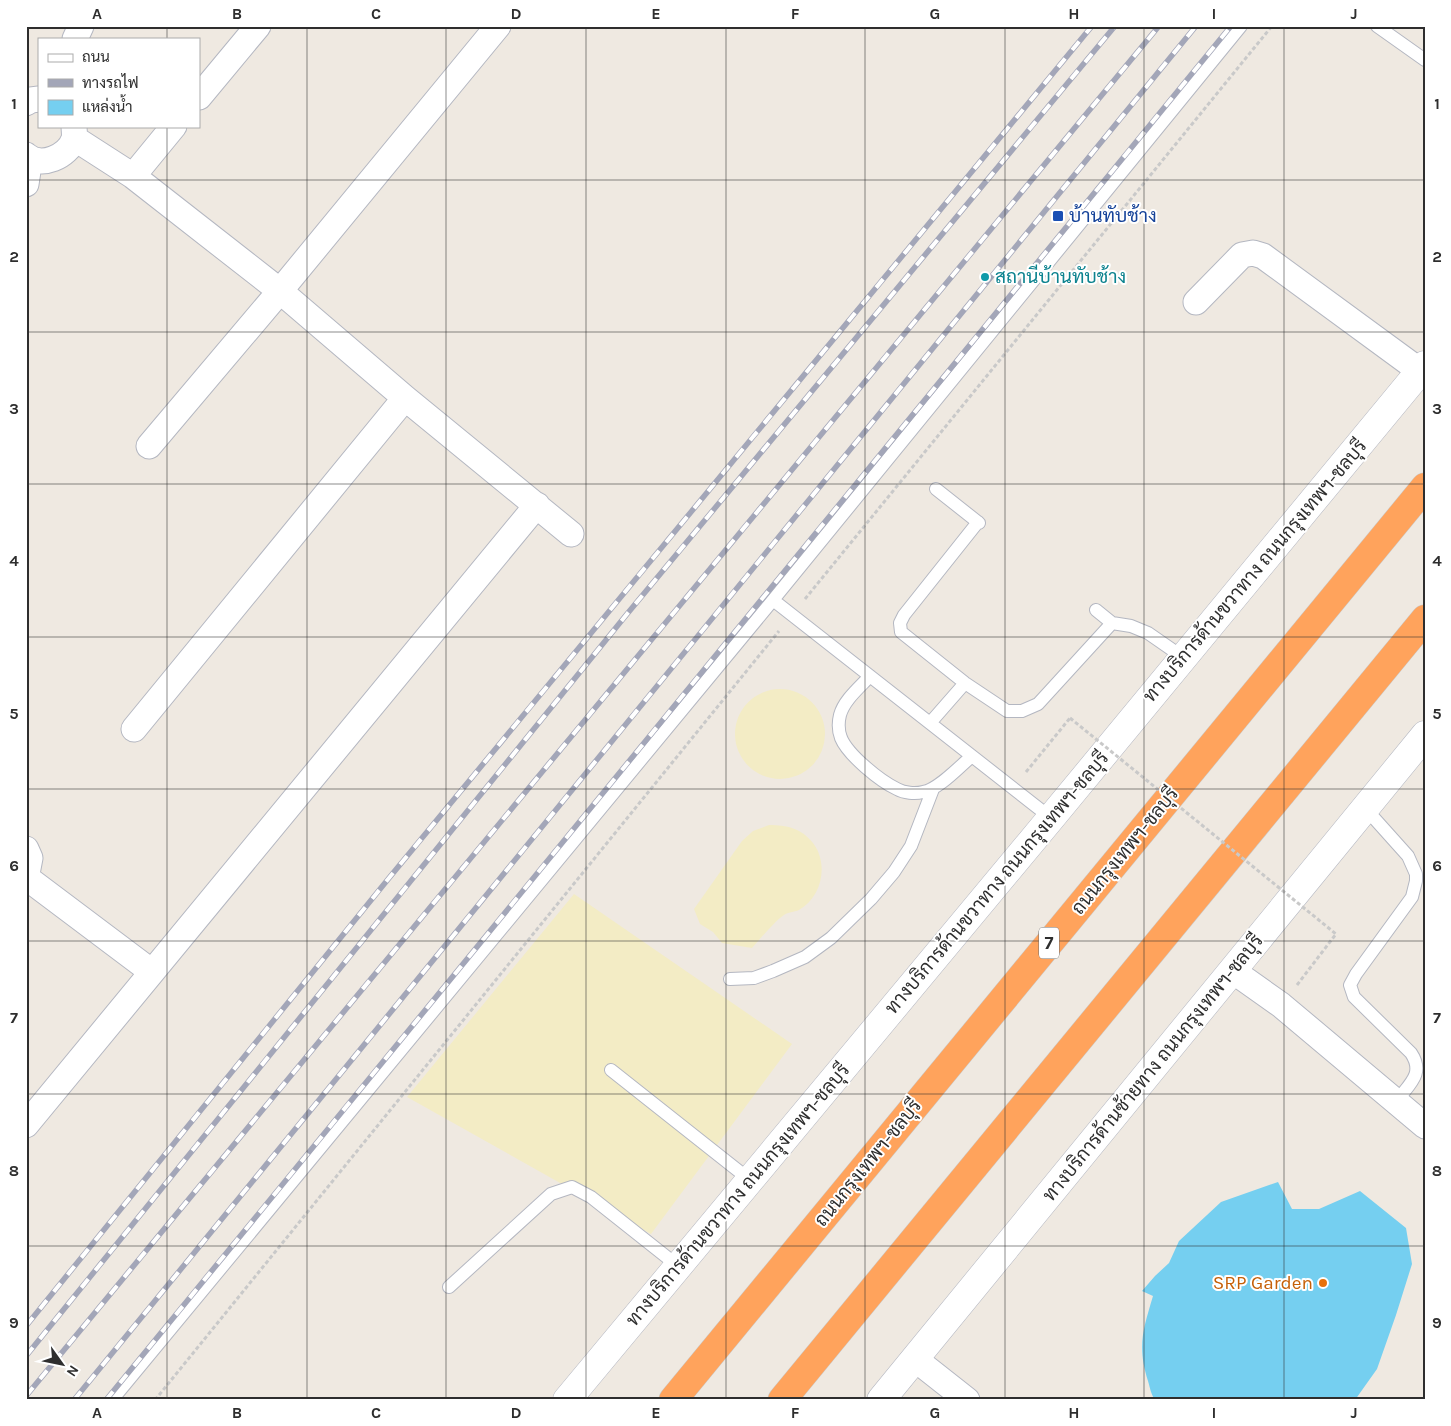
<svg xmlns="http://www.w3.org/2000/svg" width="1451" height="1426" font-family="Karla,Sarabun,sans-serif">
	<rect width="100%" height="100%" fill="#efe9e1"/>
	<path fill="#f3ecc5" d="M735 734a45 45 0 1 1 90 0a45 45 0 1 1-90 0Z
		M769,825C787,825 801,828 813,843C829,864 822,897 799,910C794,912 788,912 784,915C775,921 760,939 752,948L722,943L713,932L700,924L694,909L742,841L753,831Z
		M574,894L792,1044L651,1234L407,1097Z"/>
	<path fill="#75cff0" d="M1278,1182L1292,1209H1319L1360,1191L1406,1228L1412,1264L1396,1315L1377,1369L1355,1400H1155C1151,1394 1150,1388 1148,1381C1137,1346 1143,1330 1153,1296L1142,1291L1155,1276L1169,1263L1179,1241L1221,1202Z"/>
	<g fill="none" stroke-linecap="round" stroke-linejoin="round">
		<g stroke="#b4b7c1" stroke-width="14">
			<path id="service" d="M1377,26L1425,60
				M936,489L979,523
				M978,522L904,615L900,623L901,632L965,683L1007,711H1022L1038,704L1112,623
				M773,600L1051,818
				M1096,610L1112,623L1131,626L1148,633L1184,658
				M870,676C860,687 844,700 840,715C838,723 838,730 841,738C848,755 880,781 897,789C904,793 915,794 923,792C938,790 960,766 972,756
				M930,723L965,683
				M1365,808L1408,856L1416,874V881L1412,897L1356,974L1350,985L1354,997L1411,1053C1425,1074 1409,1084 1396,1102
				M730,979L754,978L773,971L805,957L831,938L871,899L894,872L911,846L933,789
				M611,1070L750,1180
				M449,1287L551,1194L572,1187L591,1197L678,1266
				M112,1400L773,600L1241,26"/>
		</g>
		<g stroke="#b4b7c1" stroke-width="27">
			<path id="minor" d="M75,39L81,26
				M199,97L258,26
				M26,103L31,100L39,99
				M74,138L133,176L280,291L405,398L571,534
				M26,155C41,169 68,156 74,139C75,135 74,130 74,126
				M133,176L174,126
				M26,184L30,158
				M1196,302L1242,255L1253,253L1263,256L1420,371
				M149,446L280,291L498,26
				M134,729L405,398
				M26,849L30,858L26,879
				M27,878L152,972
				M1233,971L1281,1005L1425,1126
				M26,1125L537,505
				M915,1359L967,1400"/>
		</g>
		<g stroke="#b4b7c1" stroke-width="29">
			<path id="secondary" d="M567,1400L1051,818L1425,365
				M881,1400L1425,735"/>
		</g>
		<g stroke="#c9c9c9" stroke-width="29">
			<path id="motorway" d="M673,1400L1425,487
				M782,1400L1425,619"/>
		</g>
		<path stroke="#c9c9c9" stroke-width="3" stroke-dasharray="4 2.5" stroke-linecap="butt" d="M805,599L1272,26
			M1026,772L1070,718
			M1297,985L1336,934
			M155,1400L779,631"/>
		<use href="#service" stroke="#fff" stroke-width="12"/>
		<use href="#minor" stroke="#fff" stroke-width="25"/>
		<use href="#secondary" stroke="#fff" stroke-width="28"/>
		<use href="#motorway" stroke="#ffa35c" stroke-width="28"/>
		<g stroke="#a3a6b8" stroke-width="5.5">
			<path id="rail" d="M26,1326L389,878L1092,26
				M26,1356L627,614L1115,26
				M26,1396L1159,26
				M74,1400L1196,26
				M106,1400L1231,26"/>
		</g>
		<use href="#rail" stroke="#fff" stroke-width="4" stroke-dasharray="11" stroke-linecap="butt"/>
		<path stroke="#c9c9c9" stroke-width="3" stroke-dasharray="4 2.5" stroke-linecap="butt" d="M1070,718L1336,934"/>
	</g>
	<path fill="none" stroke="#2e2e2e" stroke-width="1" stroke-opacity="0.55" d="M167,26V39M307,26V1400M446,26V1400M586,26V1400M726,26V1400M865,26V1400M1005,26V1400M1144,26V1400M1284,26V1400M167,126V1400M26,180H1425M26,332H1425M26,484H1425M26,637H1425M26,789H1425M26,941H1425M26,1094H1425M26,1246H1425"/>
	<rect fill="#1a4fb4" stroke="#fff" stroke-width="2" x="1052" y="210" width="12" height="12" rx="2.5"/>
	<circle fill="#0f9aa8" stroke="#fff" stroke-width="2" cx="985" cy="277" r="5"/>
	<circle fill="#e8710a" stroke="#fff" stroke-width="2" cx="1323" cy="1283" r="5"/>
	<g text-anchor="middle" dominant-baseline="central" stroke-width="4" stroke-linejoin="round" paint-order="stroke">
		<rect fill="#fff" stroke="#6d6d6d" stroke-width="1" x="1039" y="927.5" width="20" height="31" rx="4"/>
		<g font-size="18" font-weight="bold" fill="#2e2e2e">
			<text x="1049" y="943">7</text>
		</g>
		<g font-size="19" fill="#164399" stroke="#fff" text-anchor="start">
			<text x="1069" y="216">บ้านทับช้าง</text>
		</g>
		<g font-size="19" fill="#0d838f" stroke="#fff" text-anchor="start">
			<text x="995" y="277">สถานีบ้านทับช้าง</text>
		</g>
		<g font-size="19" fill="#2e2e2e" stroke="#fff">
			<text transform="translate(1255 571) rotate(-50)">ทางบริการด้านขวาทาง ถนนกรุงเทพฯ-ชลบุรี</text>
			<text transform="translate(1125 851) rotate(-51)">ถนนกรุงเทพฯ-ชลบุรี</text>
			<text transform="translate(997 883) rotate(-50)">ทางบริการด้านขวาทาง ถนนกรุงเทพฯ-ชลบุรี</text>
			<text transform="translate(1153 1068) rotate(-51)">ทางบริการด้านซ้ายทาง ถนนกรุงเทพฯ-ชลบุรี</text>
			<text transform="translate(868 1163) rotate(-51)">ถนนกรุงเทพฯ-ชลบุรี</text>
			<text transform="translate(738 1195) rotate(-50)">ทางบริการด้านขวาทาง ถนนกรุงเทพฯ-ชลบุรี</text>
		</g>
		<g font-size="19" fill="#c56008" stroke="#fff" text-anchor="end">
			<text x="1313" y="1283">SRP Garden</text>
		</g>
	</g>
	<rect width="1451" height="1426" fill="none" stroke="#ffffff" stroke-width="55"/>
	<rect x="38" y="38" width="162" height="90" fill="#ffffff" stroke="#ababab"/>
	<rect x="48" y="54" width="25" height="8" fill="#ffffff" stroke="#ababab"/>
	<text x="82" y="62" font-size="15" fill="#2e2e2e">ถนน</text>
	<rect x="48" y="79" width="25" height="8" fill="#a3a6b8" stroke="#ababab"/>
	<text x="82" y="88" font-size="15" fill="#2e2e2e">ทางรถไฟ</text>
	<rect x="48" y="100" width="25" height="15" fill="#75cff0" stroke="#ababab"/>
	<text x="82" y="112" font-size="15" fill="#2e2e2e">แหล่งน้ำ</text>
	<g transform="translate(62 1364) rotate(123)" stroke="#ffffff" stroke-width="4" paint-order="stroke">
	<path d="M0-4L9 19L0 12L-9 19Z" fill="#2e2e2e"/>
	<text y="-8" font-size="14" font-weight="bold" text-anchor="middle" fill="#2e2e2e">N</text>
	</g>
	<rect x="28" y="28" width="1396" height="1370" fill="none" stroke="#2e2e2e" stroke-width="2"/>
	<g font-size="16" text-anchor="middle" font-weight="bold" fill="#2e2e2e">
		<text x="97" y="19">A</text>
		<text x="237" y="19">B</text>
		<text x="376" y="19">C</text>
		<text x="516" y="19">D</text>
		<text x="656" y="19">E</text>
		<text x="795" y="19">F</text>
		<text x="935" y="19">G</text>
		<text x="1074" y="19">H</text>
		<text x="1214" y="19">I</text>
		<text x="1354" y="19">J</text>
		<text x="14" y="109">1</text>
		<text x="1437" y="109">1</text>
		<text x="14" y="262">2</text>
		<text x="1437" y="262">2</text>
		<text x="14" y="414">3</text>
		<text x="1437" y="414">3</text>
		<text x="14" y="566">4</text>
		<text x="1437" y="566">4</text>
		<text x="14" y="719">5</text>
		<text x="1437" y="719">5</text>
		<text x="14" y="871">6</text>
		<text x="1437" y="871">6</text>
		<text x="14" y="1023">7</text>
		<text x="1437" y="1023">7</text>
		<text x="14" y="1176">8</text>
		<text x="1437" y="1176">8</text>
		<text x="14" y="1328">9</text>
		<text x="1437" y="1328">9</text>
		<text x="97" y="1418">A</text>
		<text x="237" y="1418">B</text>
		<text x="376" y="1418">C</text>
		<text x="516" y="1418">D</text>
		<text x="656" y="1418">E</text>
		<text x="795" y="1418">F</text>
		<text x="935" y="1418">G</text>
		<text x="1074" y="1418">H</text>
		<text x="1214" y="1418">I</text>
		<text x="1354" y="1418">J</text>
	</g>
</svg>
